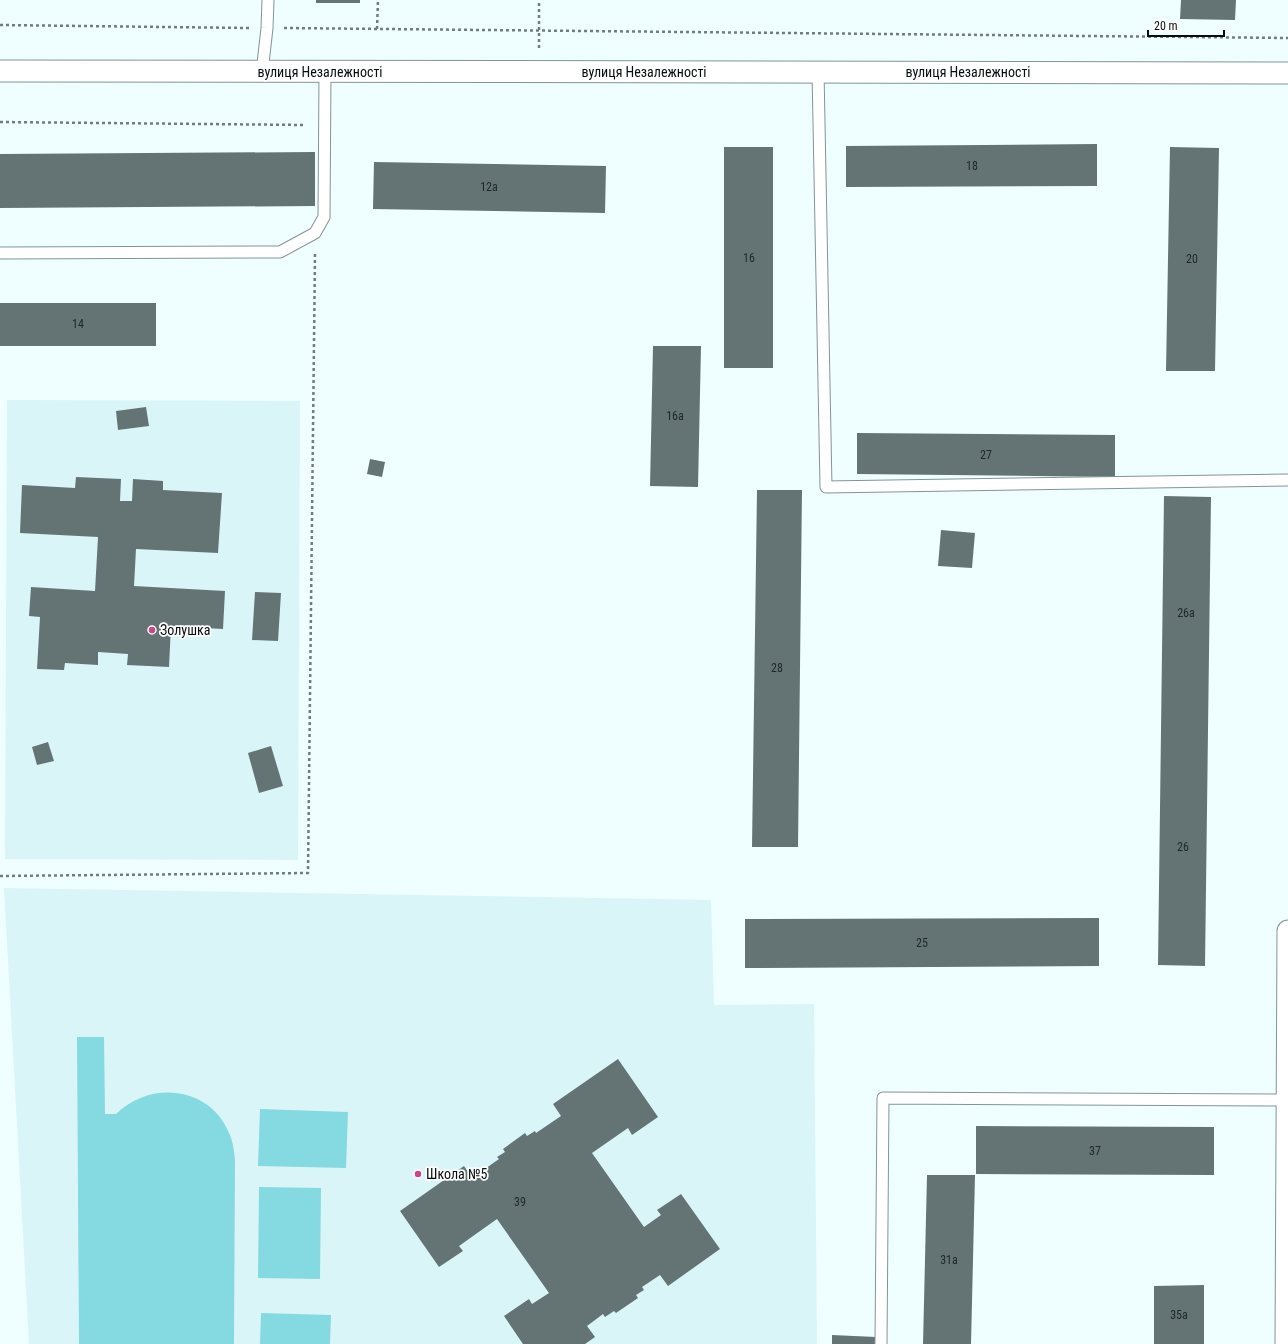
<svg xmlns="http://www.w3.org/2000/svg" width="1288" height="1344" font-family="'Roboto Condensed',sans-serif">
	<rect width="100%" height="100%" fill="#effeff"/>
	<path fill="#daf5f7" d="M7,400L300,401L298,860L5,859Z
		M4,888L711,900L714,1005L814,1004L817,1344H29Z"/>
	<path fill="#85d9e1" d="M77,1037H104L105,1114H116C150,1080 210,1086 229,1133C233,1141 234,1150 235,1160L234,1344H79Z
		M260,1109L348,1112L346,1168L258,1166Z
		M259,1187L321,1188L320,1279L258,1278Z
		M261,1313L331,1315L330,1344H260Z"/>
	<path fill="#647475" d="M316,0H360V3H316Z
		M1181,0H1236L1235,20L1180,19Z
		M1097,144V186L846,187V146Z
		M724,147H773V368H724Z
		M1170,147L1219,148L1215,371H1166Z
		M315,152V206L0,208V154Z
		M374,162L606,166L605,213L373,209Z
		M0,303H156V346H0Z
		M653,346H701L698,487L650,486Z
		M146,407L149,426L118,430L116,411Z
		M857,433L1115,435V477L857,474Z
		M370,459L385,462L382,477L367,474Z
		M76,477L121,479L120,501H132L133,479L163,481V490L222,493L218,553L136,549L134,586L225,591L223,629L171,626L169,667L127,665L128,654L98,652V665L65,663L64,670L37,669L40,617L29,616L31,587L95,591L98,537L20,533L22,485L75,488Z
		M757,490H802L798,847H752Z
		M1164,496L1211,497L1205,966L1158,965Z
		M941,530L975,533L972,568L938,566Z
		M255,592L281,593L278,641L252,640Z
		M48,742L54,761L37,765L32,747Z
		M271,746L283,786L259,793L248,753Z
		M1099,918V966L745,968V919Z
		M618,1059L658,1117L632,1135L628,1128L592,1153L644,1227L661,1215L657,1210L681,1194L720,1249L668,1286L660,1275L642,1287L644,1290L636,1295L638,1298L616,1313L614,1311L605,1317L603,1314L587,1326L595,1337L585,1344H523L504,1316L529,1299L532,1304L549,1293L497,1219L459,1246L463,1251L439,1267L400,1211L464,1166L472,1178L499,1159L497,1157L505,1152L503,1149L525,1133L527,1136L535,1131L536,1133L561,1116L553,1104Z
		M976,1126L1214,1127V1175L976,1174Z
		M927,1175H975L971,1344H923Z
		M1204,1285V1344H1154V1286Z
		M832,1335L876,1337L875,1344H832Z"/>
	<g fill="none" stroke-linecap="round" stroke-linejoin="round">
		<g stroke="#839495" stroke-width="13">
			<path id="service" d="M818,71L826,487L1288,480
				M262,72L267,28L268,0
				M0,253L280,252L315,233L324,217L325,72
				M881,1344L883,1098L1287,1100"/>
		</g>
		<g stroke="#839495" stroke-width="23">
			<path id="minor" d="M0,71C429,72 859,71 1288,73
				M1286,1344L1288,931"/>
		</g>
		<path stroke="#727c7d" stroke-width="2.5" stroke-dasharray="3 3" stroke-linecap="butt" d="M0,25L249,28
			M284,28L1288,38
			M377,29L378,0
			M539,48V0
			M0,122L306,125
			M0,876L308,873L315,254"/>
		<use href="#service" stroke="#fff" stroke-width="11"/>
		<use href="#minor" stroke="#fff" stroke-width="21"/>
	</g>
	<g fill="#ca4589" stroke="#fff" stroke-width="1.5">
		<circle cx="152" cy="630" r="4"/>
		<circle cx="418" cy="1174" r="4"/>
	</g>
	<g text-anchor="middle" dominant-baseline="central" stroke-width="3.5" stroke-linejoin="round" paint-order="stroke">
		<g font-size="12" fill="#1e2728">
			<text x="972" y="166">18</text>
			<text x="489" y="187">12а</text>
			<text x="749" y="258">16</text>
			<text x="1192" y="259">20</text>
			<text x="78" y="324">14</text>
			<text x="675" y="416">16а</text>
			<text x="986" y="455">27</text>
			<text x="1186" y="613">26а</text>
			<text x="777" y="668">28</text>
			<text x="1183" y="847">26</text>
			<text x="922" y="943">25</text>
			<text x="1095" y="1151">37</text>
			<text x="520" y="1202">39</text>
			<text x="949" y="1260">31а</text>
			<text x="1179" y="1315">35а</text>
		</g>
		<g font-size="14" fill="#070d0e" stroke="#fff">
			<text x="320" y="72">вулиця Незалежності</text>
			<text x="644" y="72">вулиця Незалежності</text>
			<text x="968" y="72">вулиця Незалежності</text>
		</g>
		<g font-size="14" fill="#070d0e" stroke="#fff" text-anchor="start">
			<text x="160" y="630">Золушка</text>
			<text x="426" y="1174">Школа №5</text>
		</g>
	</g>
	<path d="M1148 30v6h76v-6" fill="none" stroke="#070d0e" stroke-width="2"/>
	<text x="1154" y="30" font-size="12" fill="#070d0e" stroke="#ffffff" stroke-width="3" paint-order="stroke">20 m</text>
</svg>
